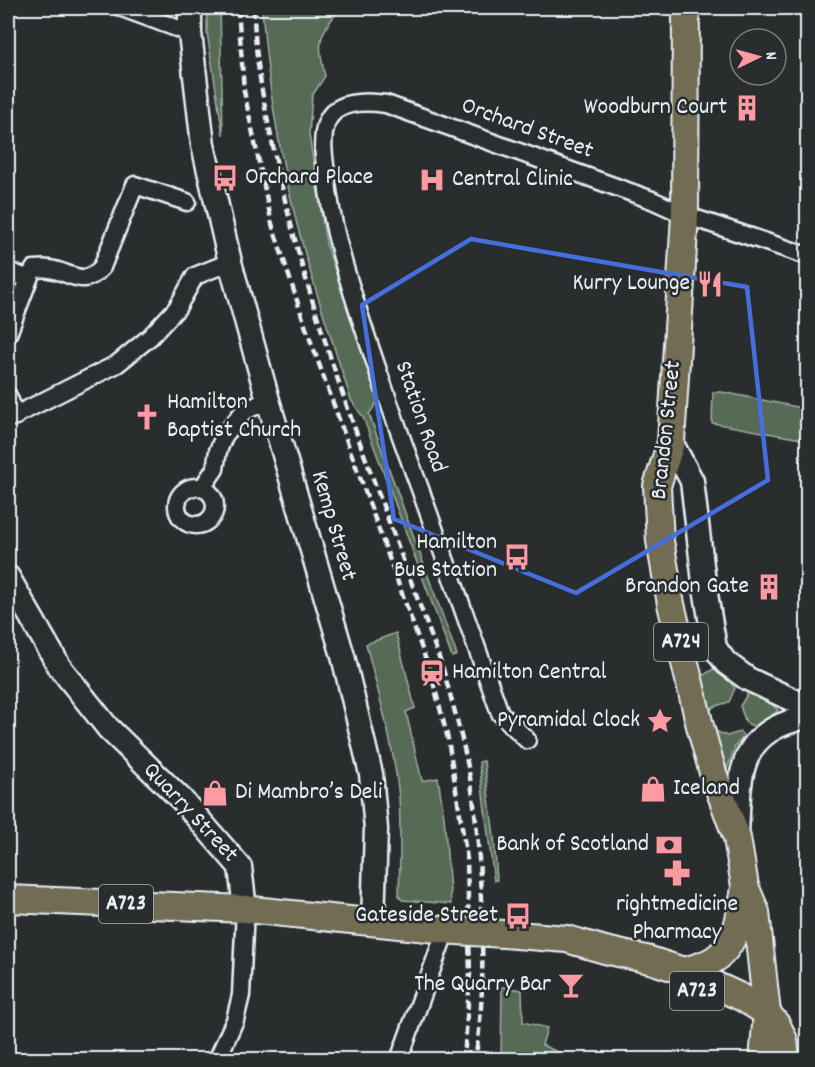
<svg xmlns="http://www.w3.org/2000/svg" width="815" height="1067" font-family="Dekko,sans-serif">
	<rect width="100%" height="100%" fill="#2a2d2e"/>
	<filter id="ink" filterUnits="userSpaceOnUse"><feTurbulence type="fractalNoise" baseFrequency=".0167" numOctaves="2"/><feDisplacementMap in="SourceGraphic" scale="12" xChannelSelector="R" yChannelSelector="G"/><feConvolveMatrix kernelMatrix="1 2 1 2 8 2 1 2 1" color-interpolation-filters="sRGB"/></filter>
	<g filter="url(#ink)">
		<path fill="#576a54" stroke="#a0aea6" stroke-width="1.5" d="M207,8H220L223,135L207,32Z
			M262,8H340C318,37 317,40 325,76L312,96L309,134L326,243L378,401L369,414L457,655L452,657L363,417L351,400C332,339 310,278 295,216C278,147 267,78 262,8Z
			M713,392H722L807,409V440L712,423Z
			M396,633L415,708L406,712L422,781L438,778L444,816L451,904L402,900L399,896C400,863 401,831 399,798C394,746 379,695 366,644Z
			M718,666L735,688L729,702L713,707L708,716L699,678Z
			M748,693L771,704L778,710L767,721L755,727L746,723L740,706Z
			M713,730L727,736L740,732L744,736L735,747L727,769L721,771Z
			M484,761L494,836L497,880L494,881L479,762Z
			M502,987L522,990L523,1022L547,1028L542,1045L574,1059H501Z"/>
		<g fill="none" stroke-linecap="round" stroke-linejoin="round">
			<g stroke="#e8f1f8" stroke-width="21">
				<path id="street" d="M122,8L190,33
					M8,271L29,279
					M8,334L30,276L34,269C39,269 44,268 49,269C72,272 83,289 102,267L135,185L187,202
					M8,396L16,416
					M8,419L117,364L150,337L177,308L195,276L230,262
					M177 506a19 19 0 1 1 38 0a19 19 0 1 1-38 0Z
					M202,488L215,469L218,451L224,436L243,412L268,400
					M527,740L500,713C473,638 446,562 419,486C400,435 382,383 365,332C348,280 331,228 326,173C324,157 321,140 326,124C334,100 366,101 386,104L652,200L685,215L808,256
					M217,1060L235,1020L241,995L245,909
					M399,1060L446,930"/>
			</g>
			<g stroke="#e8f1f8" stroke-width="27">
				<path id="secondary" d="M190,8V33L203,145L230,262L268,400L343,656L371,774L376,829L373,922
					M671,442L692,481L704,582L715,648L726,663L748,679L808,707
					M8,577L59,666L108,728L182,800L240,867L245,909
					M737,836C740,776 735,731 808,717"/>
			</g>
			<g stroke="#e8f1f8" stroke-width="30">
				<path id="primary" d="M686,8L685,215L671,442L657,486L660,541L671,604L700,726L713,773L737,838L745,886L756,912L767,1013L763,1060
					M8,899L245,909L456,931
					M504,934L567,939L605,950L650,960L684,971L743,998L767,1013L777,1025L784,1040L786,1060
					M684,971C694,968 707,965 715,959C738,943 741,911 745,887"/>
			</g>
			<use href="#street" stroke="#2a2d2e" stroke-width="16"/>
			<use href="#secondary" stroke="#2a2d2e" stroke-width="22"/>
			<use href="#primary" stroke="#726c52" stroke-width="26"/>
			<path stroke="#e8f1f8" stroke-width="4.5" stroke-dasharray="9 4.5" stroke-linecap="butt" d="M238,8L244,91L272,224L306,328L431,674L448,739L467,859L470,974L464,1060
				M254,8C254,61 266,113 277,165C314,338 384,503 443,669C454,709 466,749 472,790C479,838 481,887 482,936C483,977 482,1019 475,1060"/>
			<g stroke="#e8f1f8" stroke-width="30" stroke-linecap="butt">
				<path id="primary-bridge" d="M456,931L504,934"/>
			</g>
			<use href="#primary-bridge" stroke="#726c52" stroke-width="26"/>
		</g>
	</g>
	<path fill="none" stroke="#466fde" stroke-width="4.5" stroke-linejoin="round" d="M471,239L747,287L768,480L576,593L394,519L362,305Z"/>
	<defs>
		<g id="building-bare" transform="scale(2.07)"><path d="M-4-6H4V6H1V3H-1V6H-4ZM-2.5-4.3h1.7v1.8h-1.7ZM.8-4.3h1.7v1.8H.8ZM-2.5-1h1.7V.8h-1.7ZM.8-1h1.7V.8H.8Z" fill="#ff9aa2" stroke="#2a2d2e" stroke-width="2.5" paint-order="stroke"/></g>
		<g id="bus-bare" transform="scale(2.07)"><path d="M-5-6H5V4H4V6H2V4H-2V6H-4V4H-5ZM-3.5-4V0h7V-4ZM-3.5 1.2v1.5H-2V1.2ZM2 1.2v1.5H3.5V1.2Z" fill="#ff9aa2" stroke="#2a2d2e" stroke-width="2.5" paint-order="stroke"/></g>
		<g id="hospital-bare" transform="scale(2.07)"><path d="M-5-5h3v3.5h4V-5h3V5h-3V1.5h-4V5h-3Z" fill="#ff9aa2" stroke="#2a2d2e" stroke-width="2.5" paint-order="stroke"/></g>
		<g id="restaurant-bare" transform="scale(2.07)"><path d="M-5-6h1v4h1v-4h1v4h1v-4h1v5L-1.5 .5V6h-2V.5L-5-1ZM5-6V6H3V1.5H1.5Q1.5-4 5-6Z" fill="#ff9aa2" stroke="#2a2d2e" stroke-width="2.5" paint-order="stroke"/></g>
		<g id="church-bare" transform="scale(2.07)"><path d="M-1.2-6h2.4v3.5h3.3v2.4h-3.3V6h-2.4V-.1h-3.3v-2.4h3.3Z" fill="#ff9aa2" stroke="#2a2d2e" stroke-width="2.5" paint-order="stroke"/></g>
		<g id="station-bare" transform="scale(2.07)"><path d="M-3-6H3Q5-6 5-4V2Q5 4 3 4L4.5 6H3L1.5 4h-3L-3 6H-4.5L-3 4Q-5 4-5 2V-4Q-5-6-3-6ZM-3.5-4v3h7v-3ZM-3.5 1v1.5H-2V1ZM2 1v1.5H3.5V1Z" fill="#ff9aa2" stroke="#2a2d2e" stroke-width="2.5" paint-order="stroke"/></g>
		<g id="sight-bare" transform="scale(2.07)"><path d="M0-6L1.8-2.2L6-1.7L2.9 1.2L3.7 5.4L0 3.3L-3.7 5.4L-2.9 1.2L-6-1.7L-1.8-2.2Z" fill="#ff9aa2" stroke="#2a2d2e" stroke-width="2.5" paint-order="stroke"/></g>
		<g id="shop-bare" transform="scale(2.07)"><path d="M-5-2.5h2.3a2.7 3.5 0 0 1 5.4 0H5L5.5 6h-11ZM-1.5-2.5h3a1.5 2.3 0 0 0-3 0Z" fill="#ff9aa2" stroke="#2a2d2e" stroke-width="2.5" paint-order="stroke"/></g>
		<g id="bank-bare" transform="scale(2.07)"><path d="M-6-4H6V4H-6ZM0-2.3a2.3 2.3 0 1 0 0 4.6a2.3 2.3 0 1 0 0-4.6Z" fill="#ff9aa2" stroke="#2a2d2e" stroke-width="2.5" paint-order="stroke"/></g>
		<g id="pharmacy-bare" transform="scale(2.07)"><path d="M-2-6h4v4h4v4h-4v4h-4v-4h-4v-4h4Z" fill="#ff9aa2" stroke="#2a2d2e" stroke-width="2.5" paint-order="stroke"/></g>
		<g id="bar-bare" transform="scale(2.07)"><path d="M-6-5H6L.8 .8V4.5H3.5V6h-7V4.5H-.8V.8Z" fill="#ff9aa2" stroke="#2a2d2e" stroke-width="2.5" paint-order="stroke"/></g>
	</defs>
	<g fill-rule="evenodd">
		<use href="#building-bare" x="747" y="108"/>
		<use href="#bus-bare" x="225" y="178"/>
		<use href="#hospital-bare" x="432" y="180"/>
		<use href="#restaurant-bare" x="710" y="284"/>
		<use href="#church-bare" x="147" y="417"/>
		<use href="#bus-bare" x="517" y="557"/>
		<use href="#building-bare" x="769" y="587"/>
		<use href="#station-bare" x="432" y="673"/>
		<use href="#sight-bare" x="660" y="721"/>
		<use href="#shop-bare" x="653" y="789"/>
		<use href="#shop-bare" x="215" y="793"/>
		<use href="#bank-bare" x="669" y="845"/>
		<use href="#pharmacy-bare" x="677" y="873"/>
		<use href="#bus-bare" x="518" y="916"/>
		<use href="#bar-bare" x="571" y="985"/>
	</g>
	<g text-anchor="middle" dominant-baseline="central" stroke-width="5" stroke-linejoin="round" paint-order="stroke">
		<g fill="#2a2d2e" stroke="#afb6bb" stroke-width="1.5">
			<rect x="654" y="623" width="54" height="38" rx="4.5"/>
			<rect x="99" y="885" width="54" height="38" rx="4.5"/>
			<rect x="670" y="972" width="54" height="38" rx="4.5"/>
		</g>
		<g font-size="22" font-weight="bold" fill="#e8f1f8">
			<text x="681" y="642">A724</text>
			<text x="126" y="904">A723</text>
			<text x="697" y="991">A723</text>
		</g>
		<g font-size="24" fill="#e8f1f8" stroke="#2a2d2e" text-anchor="end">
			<text x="727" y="108">Woodburn Court</text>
			<text x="245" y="178" text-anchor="start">Orchard Place</text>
			<text x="452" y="180" text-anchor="start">Central Clinic</text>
			<text x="690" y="284">Kurry Lounge</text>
			<text x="167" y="403" text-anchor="start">Hamilton<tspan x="167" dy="28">Baptist Church</tspan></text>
			<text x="497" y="543">Hamilton<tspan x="497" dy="28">Bus Station</tspan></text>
			<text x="749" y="587">Brandon Gate</text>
			<text x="452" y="673" text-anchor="start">Hamilton Central</text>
			<text x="640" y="721">Pyramidal Clock</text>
			<text x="673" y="789" text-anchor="start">Iceland</text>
			<text x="235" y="793" text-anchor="start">Di Mambro’s Deli</text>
			<text x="649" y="845">Bank of Scotland</text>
			<text x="677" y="905" text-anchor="middle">rightmedicine<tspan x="677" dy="28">Pharmacy</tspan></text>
			<text x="498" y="916">Gateside Street</text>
			<text x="551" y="985">The Quarry Bar</text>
		</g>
		<g font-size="24" fill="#e8f1f8" stroke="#2a2d2e">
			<text transform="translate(527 129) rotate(20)">Orchard Street</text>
			<text transform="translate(420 417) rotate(71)">Station Road</text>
			<text transform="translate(667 430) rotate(-84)">Brandon Street</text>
			<text transform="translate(333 526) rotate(74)">Kemp Street</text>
			<text transform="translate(190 813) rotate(47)">Quarry Street</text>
		</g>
	</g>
	<rect width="815" height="1067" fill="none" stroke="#2a2d2e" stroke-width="30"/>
	<rect x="15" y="15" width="785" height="1037" fill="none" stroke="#e8f1f8" stroke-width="2" filter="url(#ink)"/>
	<g transform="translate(758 57) rotate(85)"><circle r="28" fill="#2a2d2e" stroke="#767b7f" stroke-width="1.5"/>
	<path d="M0-4.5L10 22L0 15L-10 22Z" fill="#ff9aa2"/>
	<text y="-9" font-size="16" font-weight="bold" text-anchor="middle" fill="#e8f1f8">N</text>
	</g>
</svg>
